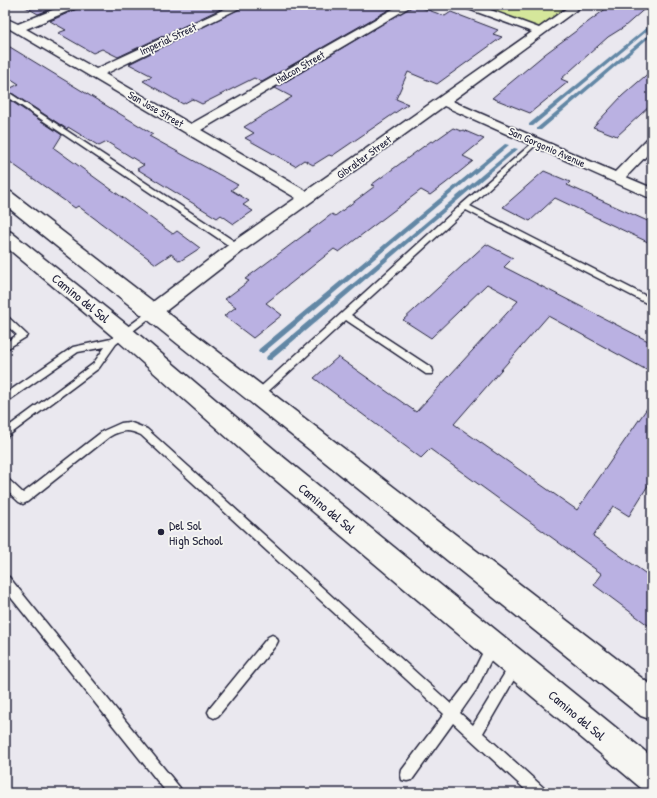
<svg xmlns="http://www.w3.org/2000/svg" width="657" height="798" font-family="'Patrick Hand',sans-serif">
	<rect width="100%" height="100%" fill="#eae8ef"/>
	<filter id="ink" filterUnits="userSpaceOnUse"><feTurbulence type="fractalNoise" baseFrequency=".025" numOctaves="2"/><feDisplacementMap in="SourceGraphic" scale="8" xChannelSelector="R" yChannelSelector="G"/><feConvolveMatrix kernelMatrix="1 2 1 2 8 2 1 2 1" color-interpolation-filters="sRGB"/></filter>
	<g filter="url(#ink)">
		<path fill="#d5e79b" stroke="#7c846b" d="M467,5H578L541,32Z"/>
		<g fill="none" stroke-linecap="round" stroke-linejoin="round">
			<path fill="#6287a5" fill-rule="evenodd" d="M651,24H652V27L533,126H529V124Z
				M651,32H652V35L541,130H537V128Z
				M505,144L509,145L263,353H259L258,351L259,349Z
				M514,148L518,149L271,360H267L266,358L267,356Z"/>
		</g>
		<path fill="#bab1e2" stroke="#22223b" d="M22,5H61L38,14Z
			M80,5H229L118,57L102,49L93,53L58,33L66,30L50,21L79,8Z
			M247,5H397L262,82L254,78L202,104L192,99L183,104L143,81L152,76L129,64Z
			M414,5L445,16L451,12L498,30L493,34L502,37L437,84L408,72L396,99L408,104L332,156L329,155L313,165L304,160L295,166L245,138L254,133L244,127L292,97L275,88Z
			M615,5H649L624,27L608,37L561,79L568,82L530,113L492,98L545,54L607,8L610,9Z
			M5,44L153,134L149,136L238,185L231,190L249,201L243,205L253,211L234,224L221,215L217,218L137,169L144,165L107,142L99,146L68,127L67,129L7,90L19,84L5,75Z
			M652,70V104L617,136L593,127L622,96Z
			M5,97L62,135L54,148L173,234L177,231L200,248L180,261L171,254L156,264L78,206L75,208L14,165L5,158Z
			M453,128L461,131L463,130L484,139L463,156L473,161L446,183L430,195L421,190L339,252L334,249L266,303L282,315L253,338L224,316L236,307L225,299L249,281L245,279L332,214L335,216L375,186L371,185L431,141L433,142Z
			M544,171L570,182L567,185L652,223V244L555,198L530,221L503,207Z
			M486,244L513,258L504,267L652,343V373L548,316L454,424L577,510L652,401V479L629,516L613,506L593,536L652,578V628L594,585L602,574L430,449L421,458L314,378L338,357L416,412L518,301L487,284L431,338L403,320Z"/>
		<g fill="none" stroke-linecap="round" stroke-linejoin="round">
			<g stroke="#22223b" stroke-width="3">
				<path id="service" d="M5,90L240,245V249H234L5,95Z
					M536,140L539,142L538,143L470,206L652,299V306L466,210L351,315L432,368L433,371L432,374H426L346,320L261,398H255L254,395L255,392L462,204Z
					M152,309L156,312L155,314L116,344L99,368L5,438V429L93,364L105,347L78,352L5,403V394L73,347L111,339Z
					M5,316L8,317L27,335L26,337L5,350V343L17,335L5,324Z
					M129,422L147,429L451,704L468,682L487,644L491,642L495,644L497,648L476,690L460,713L473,725L511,663L515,661L519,663L521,667L519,671L483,733L544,788L546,793H529L453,723L412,780L407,781L402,780L401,775L402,770L444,714L141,435C128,429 121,430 109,437L27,502L23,504L19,502L5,489V477L8,479L23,493L103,431L121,423Z
					M5,576L9,577L180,788L182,793H167L5,590Z
					M272,635L276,637L278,641L276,645L218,716L214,718L210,716L208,712L210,708L268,637Z"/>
			</g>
			<g stroke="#22223b" stroke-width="3">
				<path id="minor" d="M65,5H79L78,7L26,29L96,69L233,5H246L105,74L191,124L400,5H413L201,130L306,191L532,32L463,7L462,5H477L539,28L571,5H583L452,101L615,172L647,139L652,138V150L626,177L652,188V199L444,106L243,251L158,317L152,318L146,317L143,312L146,307L231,243L296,198L5,26V18L18,24Z"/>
			</g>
			<g stroke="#22223b" stroke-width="3">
				<path id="tertiary" d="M5,191L11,192L652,686V720L641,716L5,205Z
					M5,230L11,232L131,328L282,456L652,757V793L641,788L266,472L117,340L5,246Z"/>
			</g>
			<use href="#service" fill="#f6f6f2" fill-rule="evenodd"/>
			<use href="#minor" fill="#f6f6f2" fill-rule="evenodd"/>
			<use href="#tertiary" fill="#f6f6f2" fill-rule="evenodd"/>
		</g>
	</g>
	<circle fill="#22223b" stroke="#f6f6f2" stroke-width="1.5" cx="161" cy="532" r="4"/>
	<g text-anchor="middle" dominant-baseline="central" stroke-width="3.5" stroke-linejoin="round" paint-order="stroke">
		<g font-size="11" fill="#22223b" stroke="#f6f6f2">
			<text transform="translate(168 39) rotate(-25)">Imperial Street</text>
			<text transform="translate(300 67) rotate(-30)">Halcon Street</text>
			<text transform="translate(156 109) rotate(30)">San Jose Street</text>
			<text transform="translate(547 147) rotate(24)">San Gorgonio Avenue</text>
			<text transform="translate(364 157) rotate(-36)">Gibralter Street</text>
		</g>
		<g font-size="13" fill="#22223b" stroke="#f6f6f2">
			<text transform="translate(81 298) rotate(39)">Camino del Sol</text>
			<text transform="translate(327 508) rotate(40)">Camino del Sol</text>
			<text transform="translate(577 715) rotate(40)">Camino del Sol</text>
		</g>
		<g font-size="13" fill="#22223b" stroke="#f6f6f2" text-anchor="start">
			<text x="169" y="525">Del Sol<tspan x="169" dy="15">High School</tspan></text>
		</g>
	</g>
	<rect width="657" height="798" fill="none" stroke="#f6f6f2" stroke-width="20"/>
	<rect x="10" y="10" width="637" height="778" fill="none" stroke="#22223b" stroke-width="1.5" filter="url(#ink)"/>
</svg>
